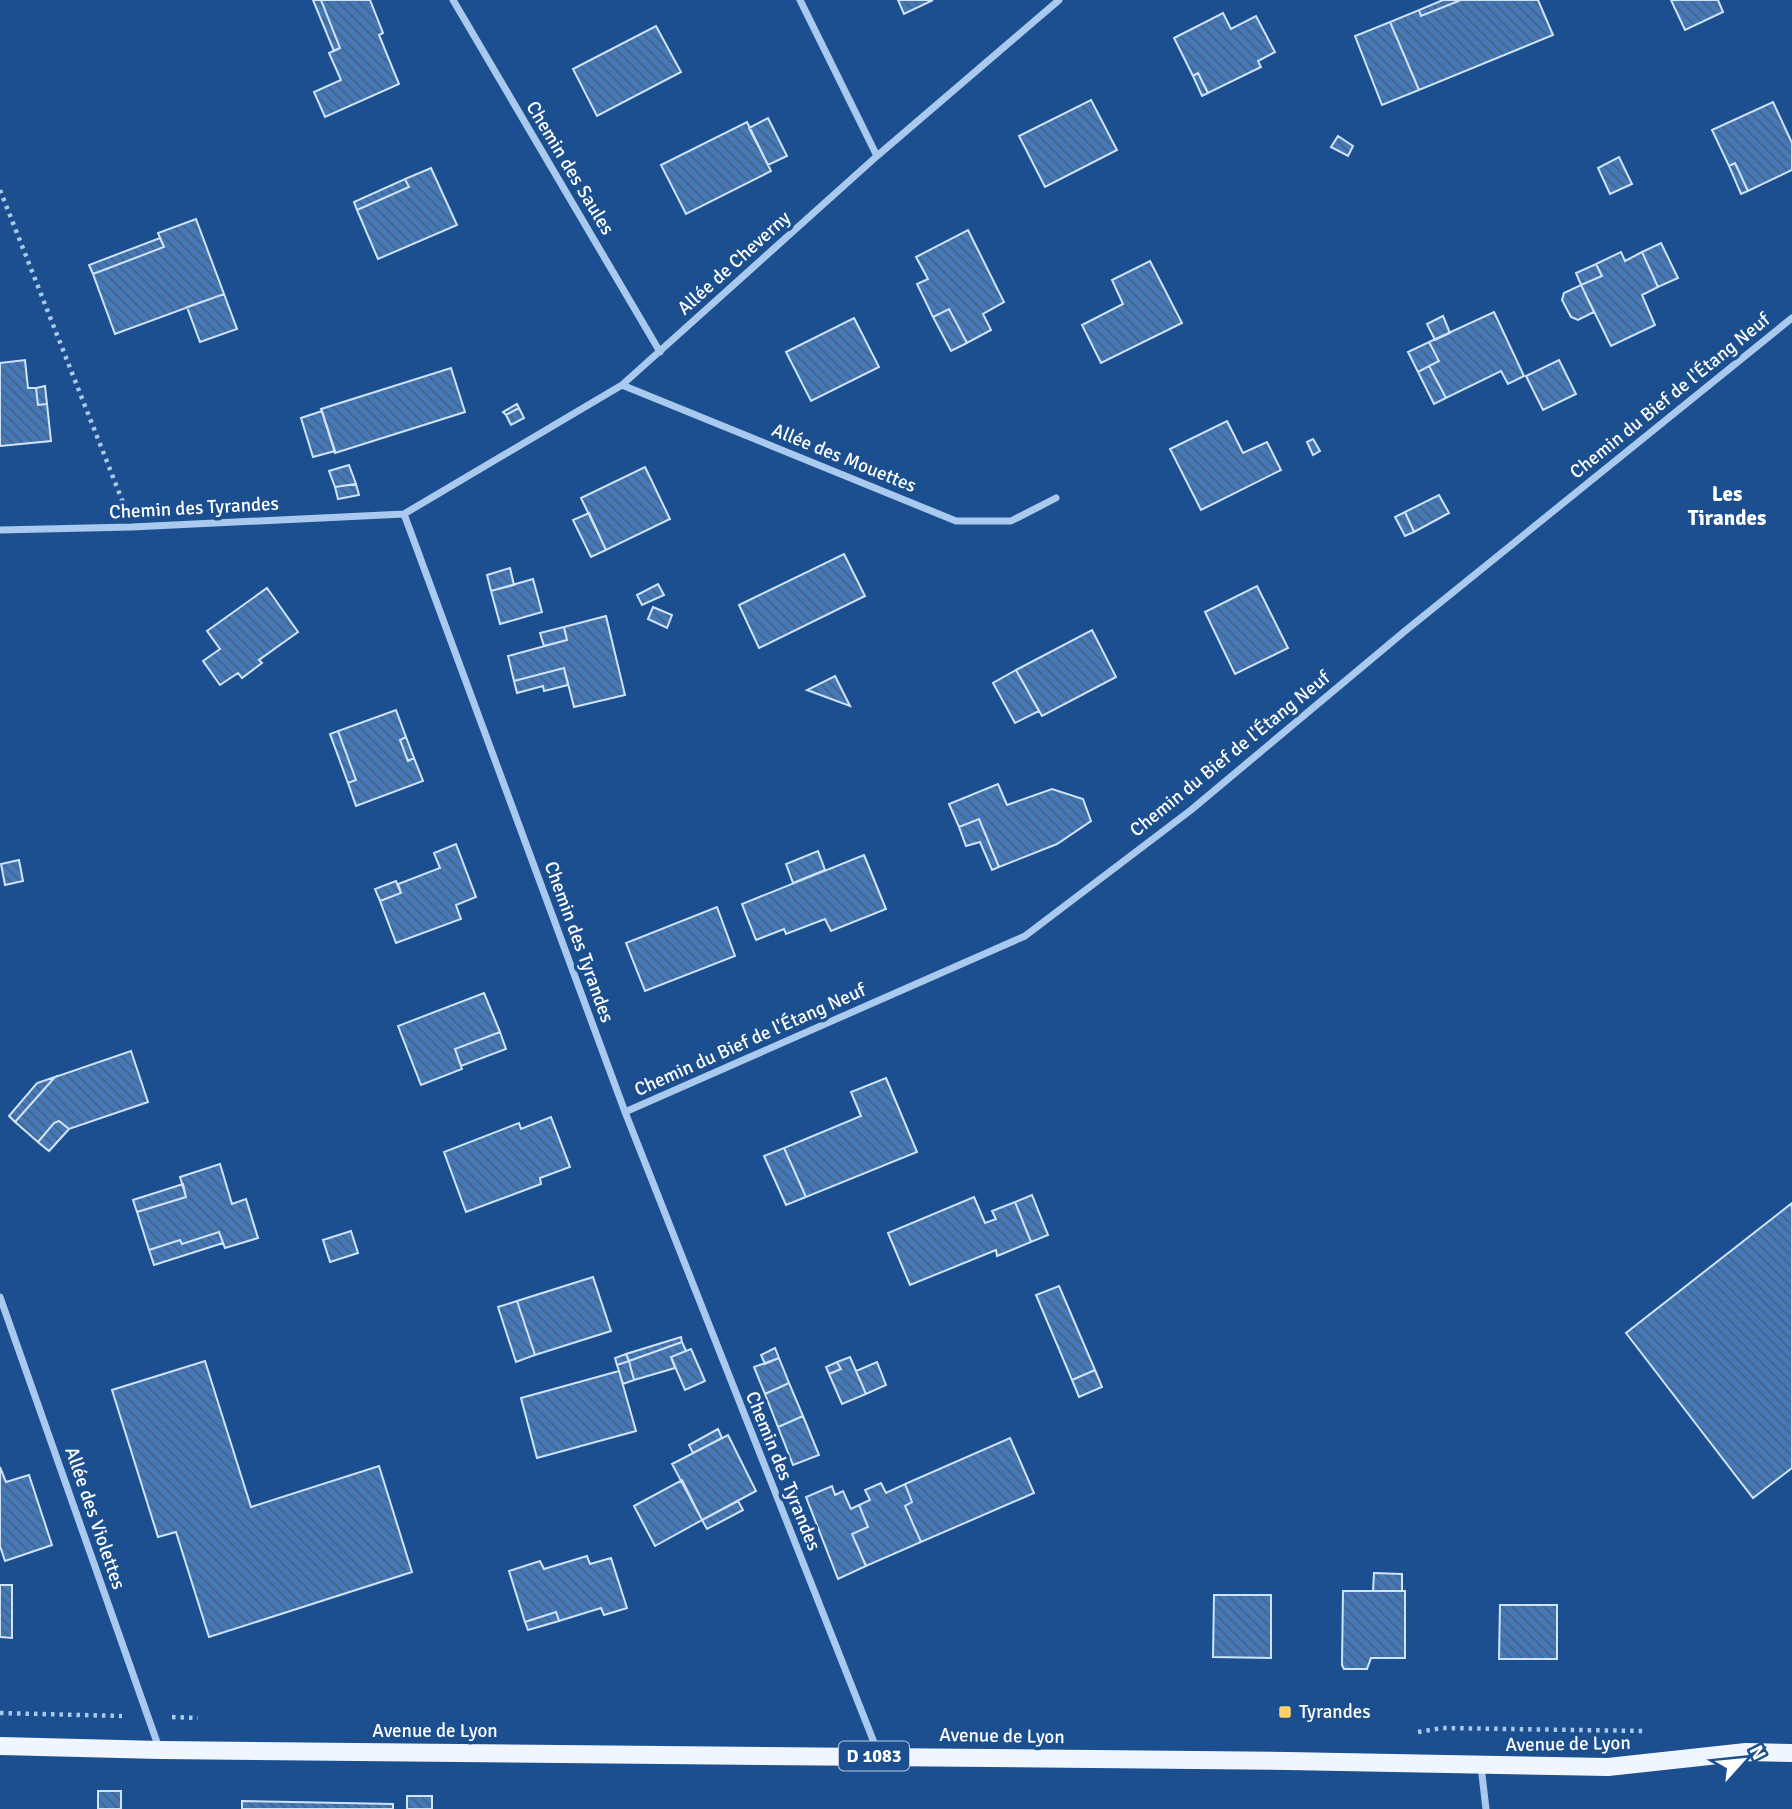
<svg xmlns="http://www.w3.org/2000/svg" width="1792" height="1809" font-family="Signika,sans-serif">
	<defs>
		<pattern id="building-back-hatch" width="6" height="6" patternUnits="userSpaceOnUse" patternTransform="scale(1.75)"><rect width="6" height="6" fill="#4478b7"/><path d="M-1 5l2 2M0 0l6 6M5-1l2 2" fill="none" stroke="#486282"/></pattern>
	</defs>
	<rect width="100%" height="100%" fill="#1b4f8f"/>
	<path fill="url(#building-back-hatch)" stroke="#cfe3fa" stroke-width="2" d="M313,0H321L340,48L334,51Z
		M321,0H370L383,33L379,35L399,84L325,117L314,92L341,80L329,53L340,48Z
		M898,0H933L904,14Z
		M1443,0H1461L1421,16L1419,10Z
		M1461,0H1538L1553,35L1419,90L1390,22L1419,10L1421,16Z
		M1671,0H1718L1723,12L1685,30Z
		M1223,13L1231,29L1256,16L1275,52L1258,61L1261,67L1208,93L1198,73L1193,76L1174,38Z
		M1390,22L1419,90L1382,105L1355,36Z
		M656,26L681,72L597,116L573,69Z
		M1198,73L1208,93L1202,96L1193,76Z
		M1091,100L1117,150L1045,187L1019,136Z
		M1773,102L1792,143V170L1748,191L1735,163L1729,166L1712,130Z
		M768,118L787,156L768,165L749,128Z
		M747,122L771,171L686,214L661,165Z
		M1338,136L1353,146L1348,156L1331,147Z
		M1619,157L1632,184L1610,194L1598,168Z
		M1735,163L1748,191L1741,194L1729,166Z
		M431,168L457,225L378,259L357,210L409,187L405,179Z
		M405,179L409,187L357,210L354,202Z
		M196,219L224,294L115,334L93,274L164,247L158,233Z
		M968,230L1004,302L983,314L991,330L967,343L949,309L933,317L917,284L928,279L916,257Z
		M160,238L164,247L93,274L89,265Z
		M1661,243L1678,278L1658,287L1642,252Z
		M1621,252L1625,261L1642,252L1658,287L1642,295L1655,325L1611,346L1581,285L1602,276L1596,264Z
		M1150,261L1182,323L1101,363L1082,325L1123,304L1112,280Z
		M1596,264L1602,276L1581,285L1576,273Z
		M1581,285L1594,312L1578,320L1571,317L1562,300L1564,293Z
		M224,294L237,329L200,342L187,307Z
		M949,309L967,343L951,351L933,317Z
		M1494,312L1524,376L1508,384L1501,371L1446,398L1429,366L1439,361L1429,342Z
		M1443,316L1450,333L1435,340L1427,324Z
		M854,318L879,367L811,401L786,352Z
		M1429,342L1439,361L1418,372L1408,352Z
		M25,360L28,388H36L38,405L47,404L51,441L0,446V363Z
		M1559,360L1576,394L1543,410L1526,376Z
		M1429,366L1446,398L1434,404L1418,372Z
		M451,368L465,412L335,453L321,409Z
		M45,386L47,404L38,405L36,388Z
		M517,404L519,408L506,415L503,412Z
		M519,408L524,418L511,425L506,415Z
		M322,411L335,451L313,457L301,418Z
		M1227,421L1243,453L1267,442L1281,470L1201,510L1170,449Z
		M1313,439L1320,451L1313,455L1307,442Z
		M349,465L356,484L335,487L329,471Z
		M645,467L670,519L606,550L581,498Z
		M356,484L359,495L338,499L335,487Z
		M1439,495L1449,513L1414,532L1405,512Z
		M1405,512L1414,532L1405,536L1395,517Z
		M589,513L606,550L591,557L573,520Z
		M844,554L865,596L759,648L739,605Z
		M510,568L514,585L491,591L487,575Z
		M533,579L542,612L500,624L491,591Z
		M658,584L664,595L642,605L637,595Z
		M1257,586L1288,648L1235,674L1205,612Z
		M267,588L298,632L259,660L262,663L242,678L238,673L220,685L203,661L220,649L207,631Z
		M653,607L672,615L667,628L648,619Z
		M606,616L625,695L574,707L564,668L514,681L508,656L567,640L564,627Z
		M564,627L567,640L544,646L540,633Z
		M1092,630L1116,677L1042,716L1016,670Z
		M564,668L568,685L544,691L543,686L517,693L514,681Z
		M1016,670L1039,711L1015,723L993,683Z
		M835,676L850,706L807,690Z
		M396,710L406,737L400,740L408,761L414,758L423,781L356,806L348,783L356,780L338,731Z
		M338,731L356,780L348,783L330,734Z
		M406,737L414,758L408,761L400,740Z
		M998,784L1007,805L1052,789L1083,799L1091,821L1057,844L999,867L979,819L959,827L949,804Z
		M979,819L999,867L992,870L980,842L966,846L959,827Z
		M456,844L476,897L456,905L461,919L396,943L380,901L401,893L398,884L440,868L434,853Z
		M818,851L825,870L793,883L786,864Z
		M864,855L886,909L831,931L825,919L786,934L784,929L756,940L742,904Z
		M19,860L23,881L5,885L1,864Z
		M396,881L401,893L380,901L375,889Z
		M717,907L735,956L645,991L626,943Z
		M484,993L500,1032L455,1049L462,1069L421,1085L398,1026Z
		M500,1032L506,1049L461,1066L455,1049Z
		M131,1051L148,1102L69,1129L59,1121L54,1123L38,1142L15,1122L55,1077Z
		M55,1077L15,1122L9,1116L37,1083Z
		M886,1078L917,1152L806,1197L784,1148L861,1116L851,1092Z
		M551,1117L570,1167L540,1178L541,1184L466,1212L444,1152L519,1123L521,1129Z
		M59,1121L69,1129L49,1151L38,1142L54,1123Z
		M784,1148L806,1197L786,1205L764,1156Z
		M220,1164L232,1204L246,1199L258,1238L225,1248L219,1232L182,1244L180,1240L149,1250L137,1212L186,1197L180,1177Z
		M183,1184L186,1197L137,1212L133,1200Z
		M1032,1195L1048,1235L1031,1242L1015,1202Z
		M974,1197L985,1223L996,1219L992,1211L1015,1202L1031,1242L997,1256L996,1250L910,1285L888,1233Z
		M1792,1203V1468L1753,1498L1626,1333Z
		M351,1231L358,1253L330,1262L323,1240Z
		M219,1232L223,1243L154,1265L149,1250L180,1240L182,1244Z
		M593,1277L611,1331L535,1355L517,1301Z
		M1059,1286L1095,1370L1072,1380L1036,1295Z
		M517,1301L535,1355L516,1362L498,1307Z
		M681,1337L682,1342L629,1361L626,1354Z
		M682,1342L686,1351L671,1357L675,1368L634,1380L629,1361Z
		M775,1348L779,1358L765,1364L761,1355Z
		M691,1349L705,1381L685,1390L671,1357Z
		M626,1354L629,1361L617,1365L615,1358Z
		M850,1357L866,1394L842,1404L829,1374L841,1369L837,1362Z
		M779,1358L789,1383L765,1394L754,1367Z
		M205,1361L251,1507L379,1466L412,1572L209,1637L176,1532L158,1537L112,1390Z
		M629,1361L634,1380L623,1384L617,1365Z
		M837,1362L841,1369L829,1374L826,1367Z
		M877,1362L886,1385L866,1394L856,1371Z
		M1095,1370L1102,1387L1079,1397L1072,1380Z
		M619,1371L636,1431L537,1458L521,1398Z
		M789,1383L803,1416L778,1427L765,1394Z
		M803,1416L819,1455L793,1465L778,1427Z
		M718,1429L722,1438L693,1453L689,1445Z
		M728,1435L756,1491L702,1520L672,1464Z
		M1010,1438L1034,1493L921,1542L905,1506L912,1502L905,1484Z
		M0,1467L6,1482L29,1475L52,1545L5,1561L0,1546Z
		M682,1480L702,1520L655,1546L634,1506Z
		M881,1483L886,1493L905,1484L912,1502L905,1506L921,1542L866,1566L852,1534L868,1527L859,1505L870,1500L865,1490Z
		M832,1486L835,1495L843,1491L851,1509L859,1505L868,1527L852,1534L866,1566L838,1579L806,1497Z
		M738,1501L743,1510L707,1529L702,1520Z
		M587,1556L590,1564L611,1558L627,1608L604,1615L601,1608L559,1621L556,1612L525,1622L509,1571L540,1561L544,1569Z
		M1374,1573L1402,1574V1591H1373Z
		M0,1585H12V1638L0,1637Z
		M1343,1591H1405V1658H1371L1367,1669H1344L1342,1665Z
		M1214,1595H1271V1658L1213,1657Z
		M1500,1605H1557V1659H1499Z
		M556,1612L559,1621L528,1630L525,1622Z
		M98,1791H121V1809H98Z
		M407,1796H432V1809H407Z
		M242,1801L393,1804V1809H242Z"/>
	<g fill="none" stroke-linecap="round" stroke-linejoin="round">
		<path stroke="#a9c9ee" stroke-width="4.5" stroke-dasharray="3.5 5" stroke-linecap="butt" d="M0,190L124,505
			M0,1713L122,1716
			M172,1717L198,1718
			M1418,1732L1442,1728L1647,1731"/>
		<path stroke="#a9c9ee" stroke-width="7" d="M453,0L660,352
			M800,0L877,156
			M622,385L956,521H1011L1056,498
			M404,514L622,385L877,156L1059,0
			M0,530L132,527L404,514L625,1112L879,1755
			M625,1112L1025,936L1191,810L1405,631L1792,318
			M0,1297L159,1748
			M1481,1766L1486,1809"/>
		<path stroke="#f0f6ff" stroke-width="18" d="M0,1746L160,1750L1287,1761L1608,1767L1746,1752L1792,1753"/>
	</g>
	<rect fill="#ffd166" stroke="#1b4f8f" stroke-width="2.5" x="1278" y="1705" width="14" height="14" rx="3.5"/>
	<g text-anchor="middle" dominant-baseline="central" stroke-width="7" stroke-linejoin="round" paint-order="stroke">
		<rect fill="#1b4f8f" stroke="#bbcadd" stroke-width="2" x="839" y="1741.5" width="70" height="29" rx="5"/>
		<g font-size="18" font-weight="bold" fill="#fff">
			<text x="874" y="1756">D 1083</text>
		</g>
		<g font-size="19" fill="#fff" stroke="#1b4f8f">
			<text transform="translate(570 168) rotate(59)">Chemin des Saules</text>
			<text transform="translate(734 263) rotate(-42)">Allée de Cheverny</text>
			<text transform="translate(1670 396) rotate(-39)">Chemin du Bief de l'Étang Neuf</text>
			<text transform="translate(844 458) rotate(22)">Allée des Mouettes</text>
			<text transform="translate(194 508) rotate(-3)">Chemin des Tyrandes</text>
			<text transform="translate(1230 754) rotate(-39)">Chemin du Bief de l'Étang Neuf</text>
			<text transform="translate(579 942) rotate(70)">Chemin des Tyrandes</text>
			<text transform="translate(750 1040) rotate(-24)">Chemin du Bief de l'Étang Neuf</text>
			<text transform="translate(783 1471) rotate(68)">Chemin des Tyrandes</text>
			<text transform="translate(95 1518) rotate(71)">Allée des Violettes</text>
			<text x="435" y="1731">Avenue de Lyon</text>
			<text transform="translate(1002 1736) rotate(1)">Avenue de Lyon</text>
			<text transform="translate(1568 1744) rotate(-1)">Avenue de Lyon</text>
		</g>
		<g font-size="19" fill="#fff" stroke="#1b4f8f" text-anchor="start">
			<text x="1299" y="1712">Tyrandes</text>
		</g>
		<g font-size="21" font-weight="bold" fill="#fff" stroke="#1b4f8f">
			<text x="1727" y="494">Les<tspan x="1727" dy="24">Tirandes</tspan></text>
		</g>
	</g>
	<g transform="translate(1743 1760) rotate(63)" stroke="#1b4f8f" stroke-width="5" paint-order="stroke">
	<path d="M0-5L12 26L0 18L-12 26Z" fill="#ffffff"/>
	<text y="-10" font-size="19" font-weight="bold" text-anchor="middle" fill="#ffffff">N</text>
	</g>
</svg>
